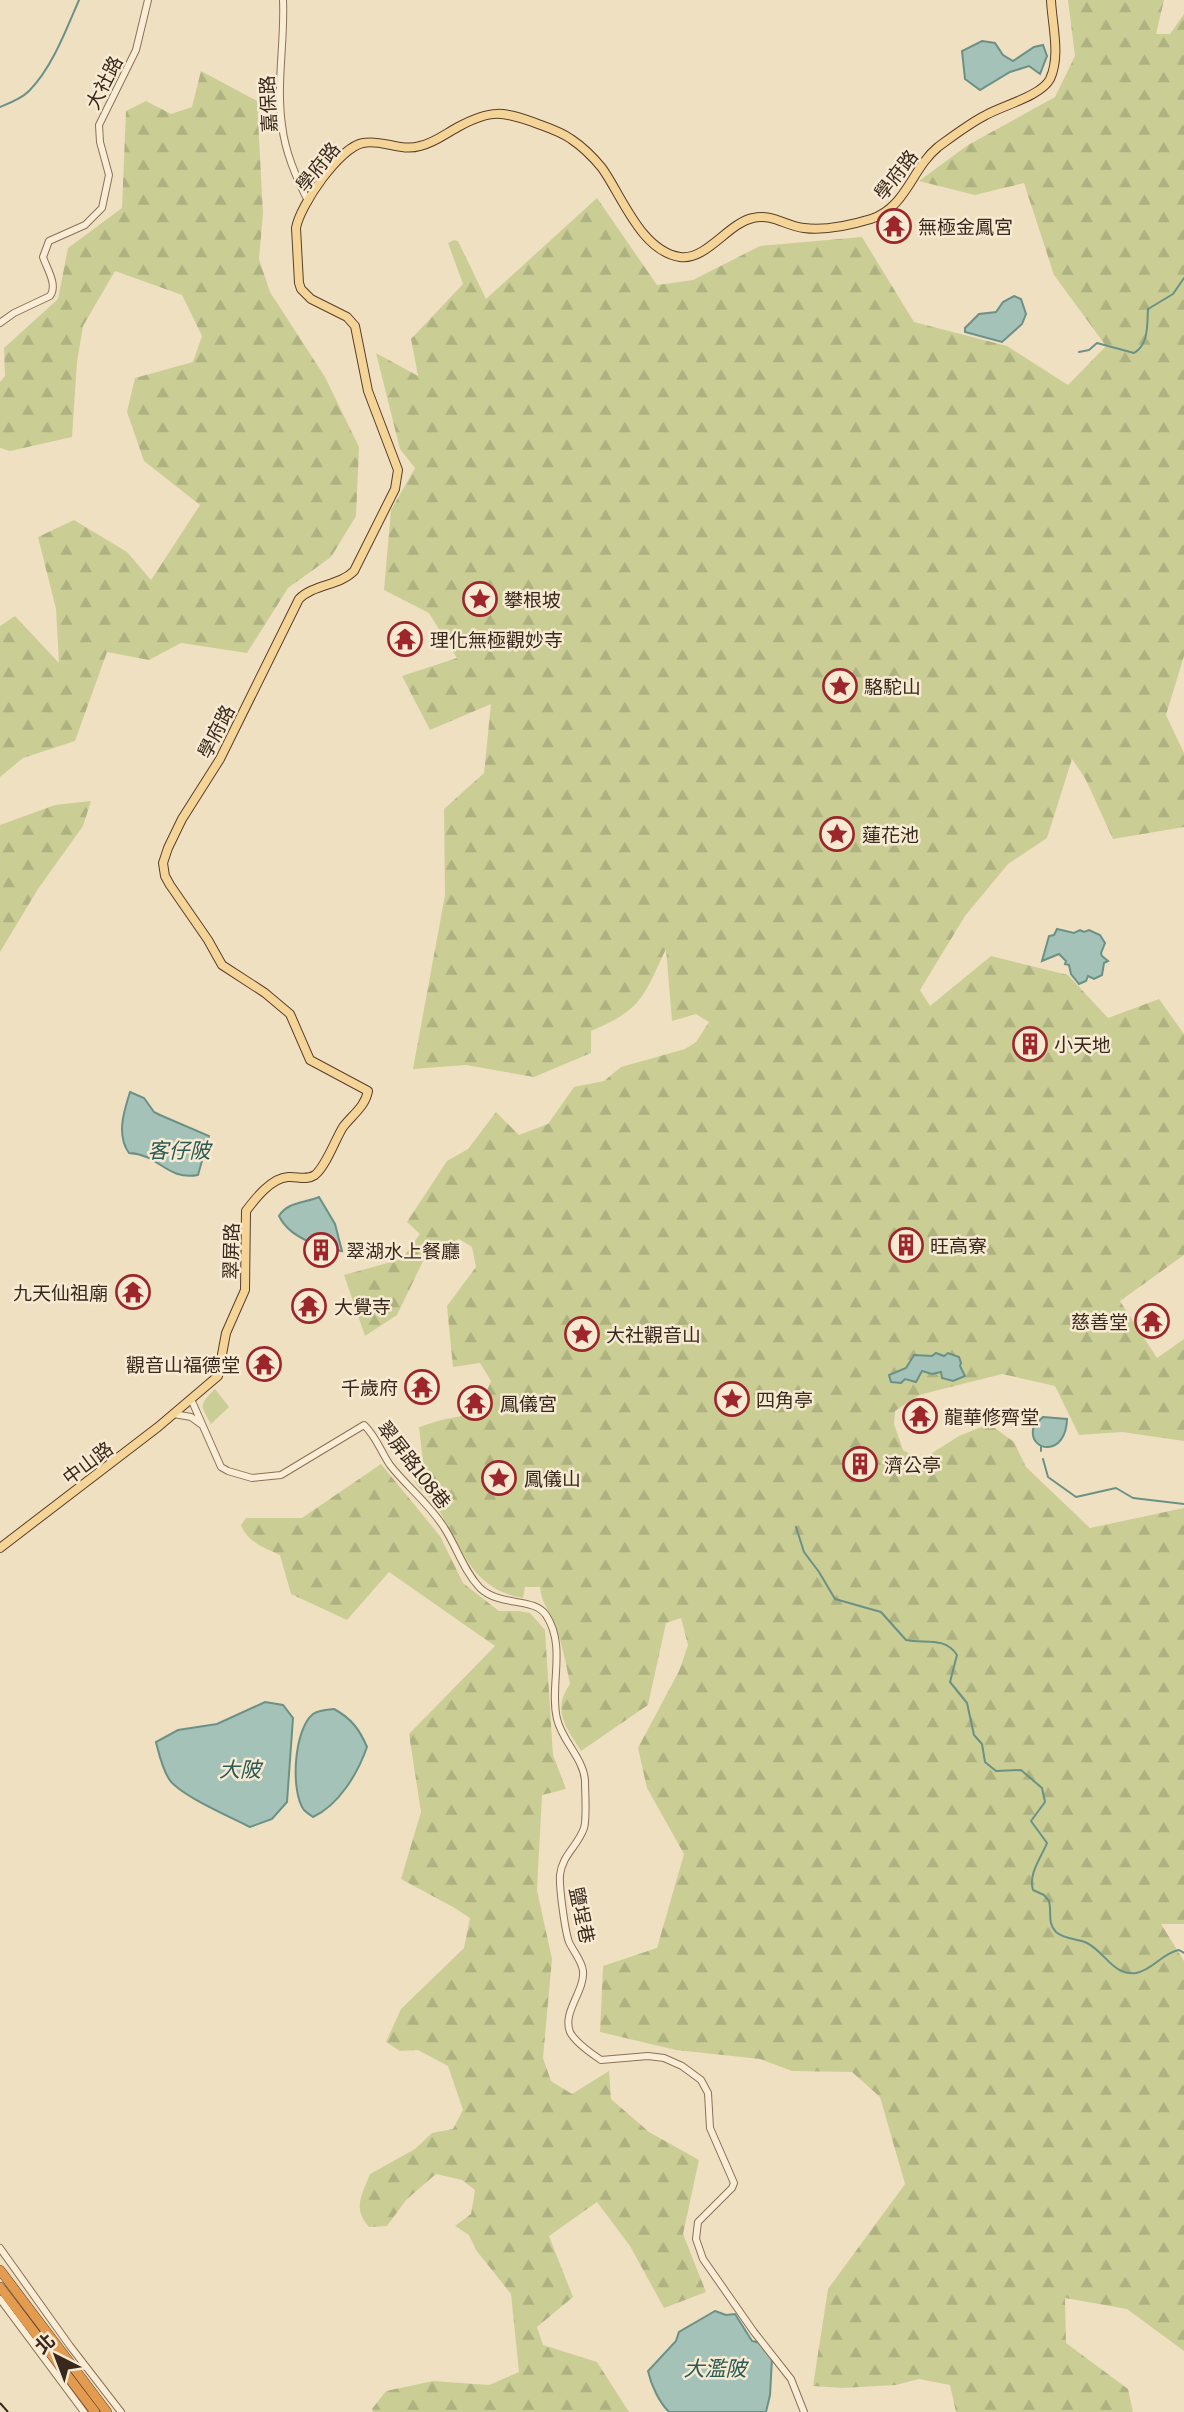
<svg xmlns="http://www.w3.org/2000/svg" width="1184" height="2412" font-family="Literata,'Noto Sans TC',serif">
	<defs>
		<pattern id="forest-firs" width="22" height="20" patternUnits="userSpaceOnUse" patternTransform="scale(1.75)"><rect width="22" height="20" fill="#cace95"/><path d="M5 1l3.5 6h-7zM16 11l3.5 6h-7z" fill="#aeb180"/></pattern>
	</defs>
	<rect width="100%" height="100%" fill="#f0e0c2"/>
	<path fill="url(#forest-firs)" d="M1068,0H1164L1156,34H1170L1184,14V656L1166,715L1184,753V827L1113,839L1085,778L1072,759L1047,838L1008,864L965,916L920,990L930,1006L991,956L1068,975L1108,1018L1159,999L1184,1034V1255L1120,1301L1157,1358L1184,1339V1441L1122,1432L1079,1435L1055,1386L1002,1374L919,1395L895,1411L894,1424L903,1450L921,1460L959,1436L989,1424L1014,1442L1026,1467L1090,1528L1184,1508V1924H1161L1184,1961V2351L1127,2309L1065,2298L1066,2343L1128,2389L1133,2412H956L950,2385L919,2379L896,2385L842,2388L813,2386L828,2289L905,2184L880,2097L852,2072L792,2071L760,2059L676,2050L600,2032L603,1966L657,1948L684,1854L647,1788L638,1748L679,1671L688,1645L681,1618L666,1623L648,1705L581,1751C565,1726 552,1710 570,1684C566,1663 562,1643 554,1623C548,1608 542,1604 540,1587H525L523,1598C469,1589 461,1544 435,1504C429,1494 417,1490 414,1479L424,1471L419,1427L441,1420L477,1413L491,1381L480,1363L453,1367L447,1306L476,1267L472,1247L459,1239L426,1255L397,1315L365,1336L344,1275L402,1259L420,1234L407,1222L447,1161L468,1149L496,1112L519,1135L548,1124L574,1087L604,1081L621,1067L685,1049L696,1042L709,1022L696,1014L672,1021L666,949C643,997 643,1009 591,1031V1053L534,1077L466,1065L413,1069L445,895L444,809L484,773L491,704L430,730L402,676L457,658L429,613L384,590L391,510L415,468L400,449L376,353L418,376L411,339L463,284L448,243L454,240L458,241L486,299L597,198L657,285L693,280L760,246L862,237L914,322L1007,346L1068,385L1106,346L1054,275L1024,183L975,195L919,181L968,145L1055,97L1075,56Z
		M201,71L257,101L263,213L259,259L270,292L325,377L359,447L356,516L331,557L288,588L247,653L181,643L149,660L107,652L75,741L23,758L0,777V626L15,616L59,663L56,609L38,537L74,520L127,552L151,580L200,505L144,461L127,412L135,378L193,362L202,336L182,295L115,271L83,326L77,362L72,437L10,451L0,448V382L5,376L4,348L58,299L68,248L122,208L126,111L146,101L171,114L192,107Z
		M91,801L83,826L38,889L0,952V825L55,805Z
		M381,1464L440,1536L463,1583L499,1611H518L530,1613L545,1630L553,1755L566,1789L542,1795L537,1890L552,1959L543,2058L551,2081L572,2094L609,2071L611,2099L649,2132L699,2160L683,2234L706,2292L664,2308L630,2246L597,2202L549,2236L573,2297L537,2327L543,2345L597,2362L629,2412H373L372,2409L386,2391L433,2381L489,2385L519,2372L511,2294L476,2250L469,2235L455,2226L471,2214L475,2190L462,2180L436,2174L406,2200L387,2226L369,2227C352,2208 362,2195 370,2174L415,2149L432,2133L453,2129L463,2110L448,2066L418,2050L400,2051L386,2042L401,2009L464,1948L470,1918L453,1907L401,1879L421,1812L409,1734L495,1646L389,1572L347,1620L291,1594L280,1555C265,1548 247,1542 241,1525L246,1518H302Z"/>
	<path fill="#cace95" d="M215,1389L229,1407L211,1424C200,1404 199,1405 215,1389Z"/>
	<path fill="#a4c2b8" stroke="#6b9186" stroke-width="2" d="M982,41L995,43L1003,55L1013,61L1034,47L1043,45L1047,56L1040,74L1029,66L1010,72L980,90L965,79L962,51Z
		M1014,296L1021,299L1026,314L1022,324L1002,342L965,332V328L979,314L996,312L1003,302Z
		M1057,929L1074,933L1080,930L1084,932L1089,930L1100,935L1105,943L1101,953L1102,956L1108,961L1104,963L1102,975L1094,979L1088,976L1086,981L1079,984L1071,974L1069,965L1065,964L1066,961L1059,954L1042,961L1049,936L1054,935Z
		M130,1092L144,1098L154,1112L160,1115L209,1136L198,1175C167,1181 159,1154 129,1153C116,1135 124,1111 130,1092Z
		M319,1197L335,1224L342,1251L332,1250L313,1241L311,1243C297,1236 286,1230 279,1216C287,1202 305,1203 319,1197Z
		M936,1353L944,1356L948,1353L959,1357L961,1363L960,1366L965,1376L953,1381L942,1378L941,1372L932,1374L922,1371L916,1382L905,1379L901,1383L891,1382L889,1375L906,1368L914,1355L932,1356Z
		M1043,1417L1067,1419C1066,1457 1030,1452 1033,1430C1033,1425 1039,1421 1043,1417Z
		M265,1702L283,1705L293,1718L287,1802L272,1819L250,1827C231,1817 179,1795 169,1779C162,1768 159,1754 156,1742L178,1730L217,1724Z
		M334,1709C351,1718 360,1730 367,1747C358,1773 339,1805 313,1817C310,1815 307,1813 304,1810C290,1791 294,1729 313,1714C319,1710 327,1710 334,1709Z
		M715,2311L726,2315L735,2314L752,2341L760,2343L772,2358L770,2395L766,2412H669C659,2402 651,2385 648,2371L676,2341L679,2332Z"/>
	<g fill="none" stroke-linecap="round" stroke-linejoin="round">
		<path stroke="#6b9186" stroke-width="2" d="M0,107C10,103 21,99 29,91C52,68 66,30 79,0
			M1079,352L1089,350L1097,343L1134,353C1149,344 1147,325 1148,309L1173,294L1184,278
			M1041,1446V1451
			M1043,1459L1048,1477L1076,1497L1116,1488L1133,1498L1184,1504
			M796,1527L804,1552L819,1572L835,1599L881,1612L906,1640C924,1644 945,1636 957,1655L950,1682L967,1703L974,1735L982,1744L985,1762L996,1771L1021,1770L1042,1788L1045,1802L1031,1821L1047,1843C1041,1858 1028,1874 1033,1890L1044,1895L1049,1901C1052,1913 1047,1923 1056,1932C1065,1940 1077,1938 1087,1943C1105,1952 1113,1976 1136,1973C1153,1970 1162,1953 1179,1950L1184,1953"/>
		<g stroke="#8a7158" stroke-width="8">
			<path id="minor" d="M283,0C285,41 276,83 282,125C285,152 296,177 308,201
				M0,323L14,313L50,296C58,285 47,269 43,257L49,241L85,225L102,208L109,175L100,142L99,125L136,50L148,0
				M191,1399L221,1467L228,1471L252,1478L281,1475L364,1425C376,1436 381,1452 390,1465C407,1487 430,1504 445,1529C457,1548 464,1571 480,1588C500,1607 534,1597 546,1615C567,1647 549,1685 557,1719C562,1741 584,1759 585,1781C585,1792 587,1819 584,1828C578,1846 562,1855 560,1875C559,1887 565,1931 569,1942C573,1951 582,1961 583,1971C585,1991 562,2012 570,2032C575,2042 592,2054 601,2060L648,2056L664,2058L682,2066L701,2080L708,2093L710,2128L734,2183L732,2188L698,2222L696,2239L703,2259L754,2332L791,2379L804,2412
				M174,1414L191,1417L202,1425
				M0,2248L70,2346L121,2412
				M0,2299L84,2412"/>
		</g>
		<g stroke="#583f2d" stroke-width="10">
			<path id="major" d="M0,1548L158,1427L218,1376L226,1333L245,1290L246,1211C255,1199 271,1178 288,1177C297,1176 306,1181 315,1175C326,1166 335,1140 343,1127C352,1115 365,1107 368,1091L310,1060L290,1014L265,993L222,965L208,940L170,885L165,876L163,863L168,848L182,819L220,759L299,599C314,584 339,586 354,571L395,489L398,470L368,391L355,326L347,317L311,299L301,289L299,283L296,228C300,205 340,147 363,143C382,139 401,152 420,146C434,143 445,134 458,127C491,109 503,111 538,124C549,128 561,132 571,139C583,147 593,157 602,168C622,196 641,251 680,257C706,261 728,223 753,218C771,213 786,226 804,228C825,231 851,225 871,219C906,208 912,168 938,147C953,136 970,123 986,115C1004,105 1041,96 1050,79C1061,56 1052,24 1051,0"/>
		</g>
		<g stroke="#583f2d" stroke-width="10">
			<path id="highway" d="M0,2270L107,2412
				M0,2287L95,2412"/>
		</g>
		<use href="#minor" stroke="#faedd5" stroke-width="6"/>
		<use href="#major" stroke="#f5d498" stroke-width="8"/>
		<use href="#highway" stroke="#e39b4f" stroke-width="9"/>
		<path stroke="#39291d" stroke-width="2" stroke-dasharray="12 12" stroke-linecap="butt" d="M0,2403L8,2412"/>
	</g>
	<defs>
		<g id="temple-ring" transform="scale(1.75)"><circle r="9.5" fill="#f7ead2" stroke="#9c262c" stroke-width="1.5"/><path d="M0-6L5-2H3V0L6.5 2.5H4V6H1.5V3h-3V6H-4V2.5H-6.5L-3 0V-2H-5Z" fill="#9c262c"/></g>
		<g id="sight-ring" transform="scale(1.75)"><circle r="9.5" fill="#f7ead2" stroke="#9c262c" stroke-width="1.5"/><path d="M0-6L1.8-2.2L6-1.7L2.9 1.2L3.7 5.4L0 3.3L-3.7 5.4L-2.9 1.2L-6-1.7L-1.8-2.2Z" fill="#9c262c"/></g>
		<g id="building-ring" transform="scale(1.75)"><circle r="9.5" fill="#f7ead2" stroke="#9c262c" stroke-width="1.5"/><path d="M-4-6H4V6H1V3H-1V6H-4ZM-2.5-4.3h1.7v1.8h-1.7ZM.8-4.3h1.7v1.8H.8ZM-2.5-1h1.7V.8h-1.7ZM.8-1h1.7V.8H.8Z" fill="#9c262c"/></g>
	</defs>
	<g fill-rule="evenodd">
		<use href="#temple-ring" x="894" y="226"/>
		<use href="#sight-ring" x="480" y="599"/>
		<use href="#temple-ring" x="405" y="639"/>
		<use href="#sight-ring" x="840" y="686"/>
		<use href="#sight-ring" x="837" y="834"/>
		<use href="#building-ring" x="1030" y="1044"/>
		<use href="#building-ring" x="906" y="1245"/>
		<use href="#building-ring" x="321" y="1250"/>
		<use href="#temple-ring" x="133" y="1292"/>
		<use href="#temple-ring" x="309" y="1306"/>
		<use href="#temple-ring" x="1152" y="1321"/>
		<use href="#sight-ring" x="582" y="1334"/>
		<use href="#temple-ring" x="264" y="1364"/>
		<use href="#temple-ring" x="422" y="1387"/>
		<use href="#sight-ring" x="732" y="1399"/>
		<use href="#temple-ring" x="475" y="1403"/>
		<use href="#temple-ring" x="920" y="1416"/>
		<use href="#building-ring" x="860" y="1464"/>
		<use href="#sight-ring" x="499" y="1478"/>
	</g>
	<g text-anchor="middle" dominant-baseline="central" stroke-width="5" stroke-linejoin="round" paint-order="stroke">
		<g font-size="19" fill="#39291d" stroke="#f7ead2">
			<text transform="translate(103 82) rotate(-63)">大社路</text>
			<text transform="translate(267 104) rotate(-93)">嘉保路</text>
			<text transform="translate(317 166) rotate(-51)">學府路</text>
			<text transform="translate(895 174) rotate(-52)">學府路</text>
			<text transform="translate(215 731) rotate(-63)">學府路</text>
			<text transform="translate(230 1251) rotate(-89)">翠屏路</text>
			<text transform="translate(87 1462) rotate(-37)">中山路</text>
			<text transform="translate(415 1464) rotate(52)">翠屏路108巷</text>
			<text transform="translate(583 1915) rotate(78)">鹽埕巷</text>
		</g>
		<g font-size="19" fill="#39291d" stroke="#f7ead2" text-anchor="start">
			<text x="918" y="226">無極金鳳宮</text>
			<text x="504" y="599">攀根坡</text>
			<text x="430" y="639">理化無極觀妙寺</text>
			<text x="864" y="686">駱駝山</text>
			<text x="862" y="834">蓮花池</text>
			<text x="1054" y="1044">小天地</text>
			<text x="930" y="1245">旺高寮</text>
			<text x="346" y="1250">翠湖水上餐廳</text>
			<text x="108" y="1292" text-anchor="end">九天仙祖廟</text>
			<text x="334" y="1306">大覺寺</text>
			<text x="1128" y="1321" text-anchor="end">慈善堂</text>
			<text x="606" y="1334">大社觀音山</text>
			<text x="240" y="1364" text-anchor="end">觀音山福德堂</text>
			<text x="398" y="1387" text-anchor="end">千歲府</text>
			<text x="756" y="1399">四角亭</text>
			<text x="500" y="1403">鳳儀宮</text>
			<text x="944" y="1416">龍華修齊堂</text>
			<text x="884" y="1464">濟公亭</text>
			<text x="524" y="1478">鳳儀山</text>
		</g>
		<g font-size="21" font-style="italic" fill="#2c5a55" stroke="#f7ead2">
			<text x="179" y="1148">客仔陂</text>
			<text x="240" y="1767">大陂</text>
			<text x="715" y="2366">大濫陂</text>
		</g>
	</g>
	<g transform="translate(56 2356) rotate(318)" stroke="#f7ead2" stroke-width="5" paint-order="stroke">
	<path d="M0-5L12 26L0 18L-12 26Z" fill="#39291d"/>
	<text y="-10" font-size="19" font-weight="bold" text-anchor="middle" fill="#39291d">北</text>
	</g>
</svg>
